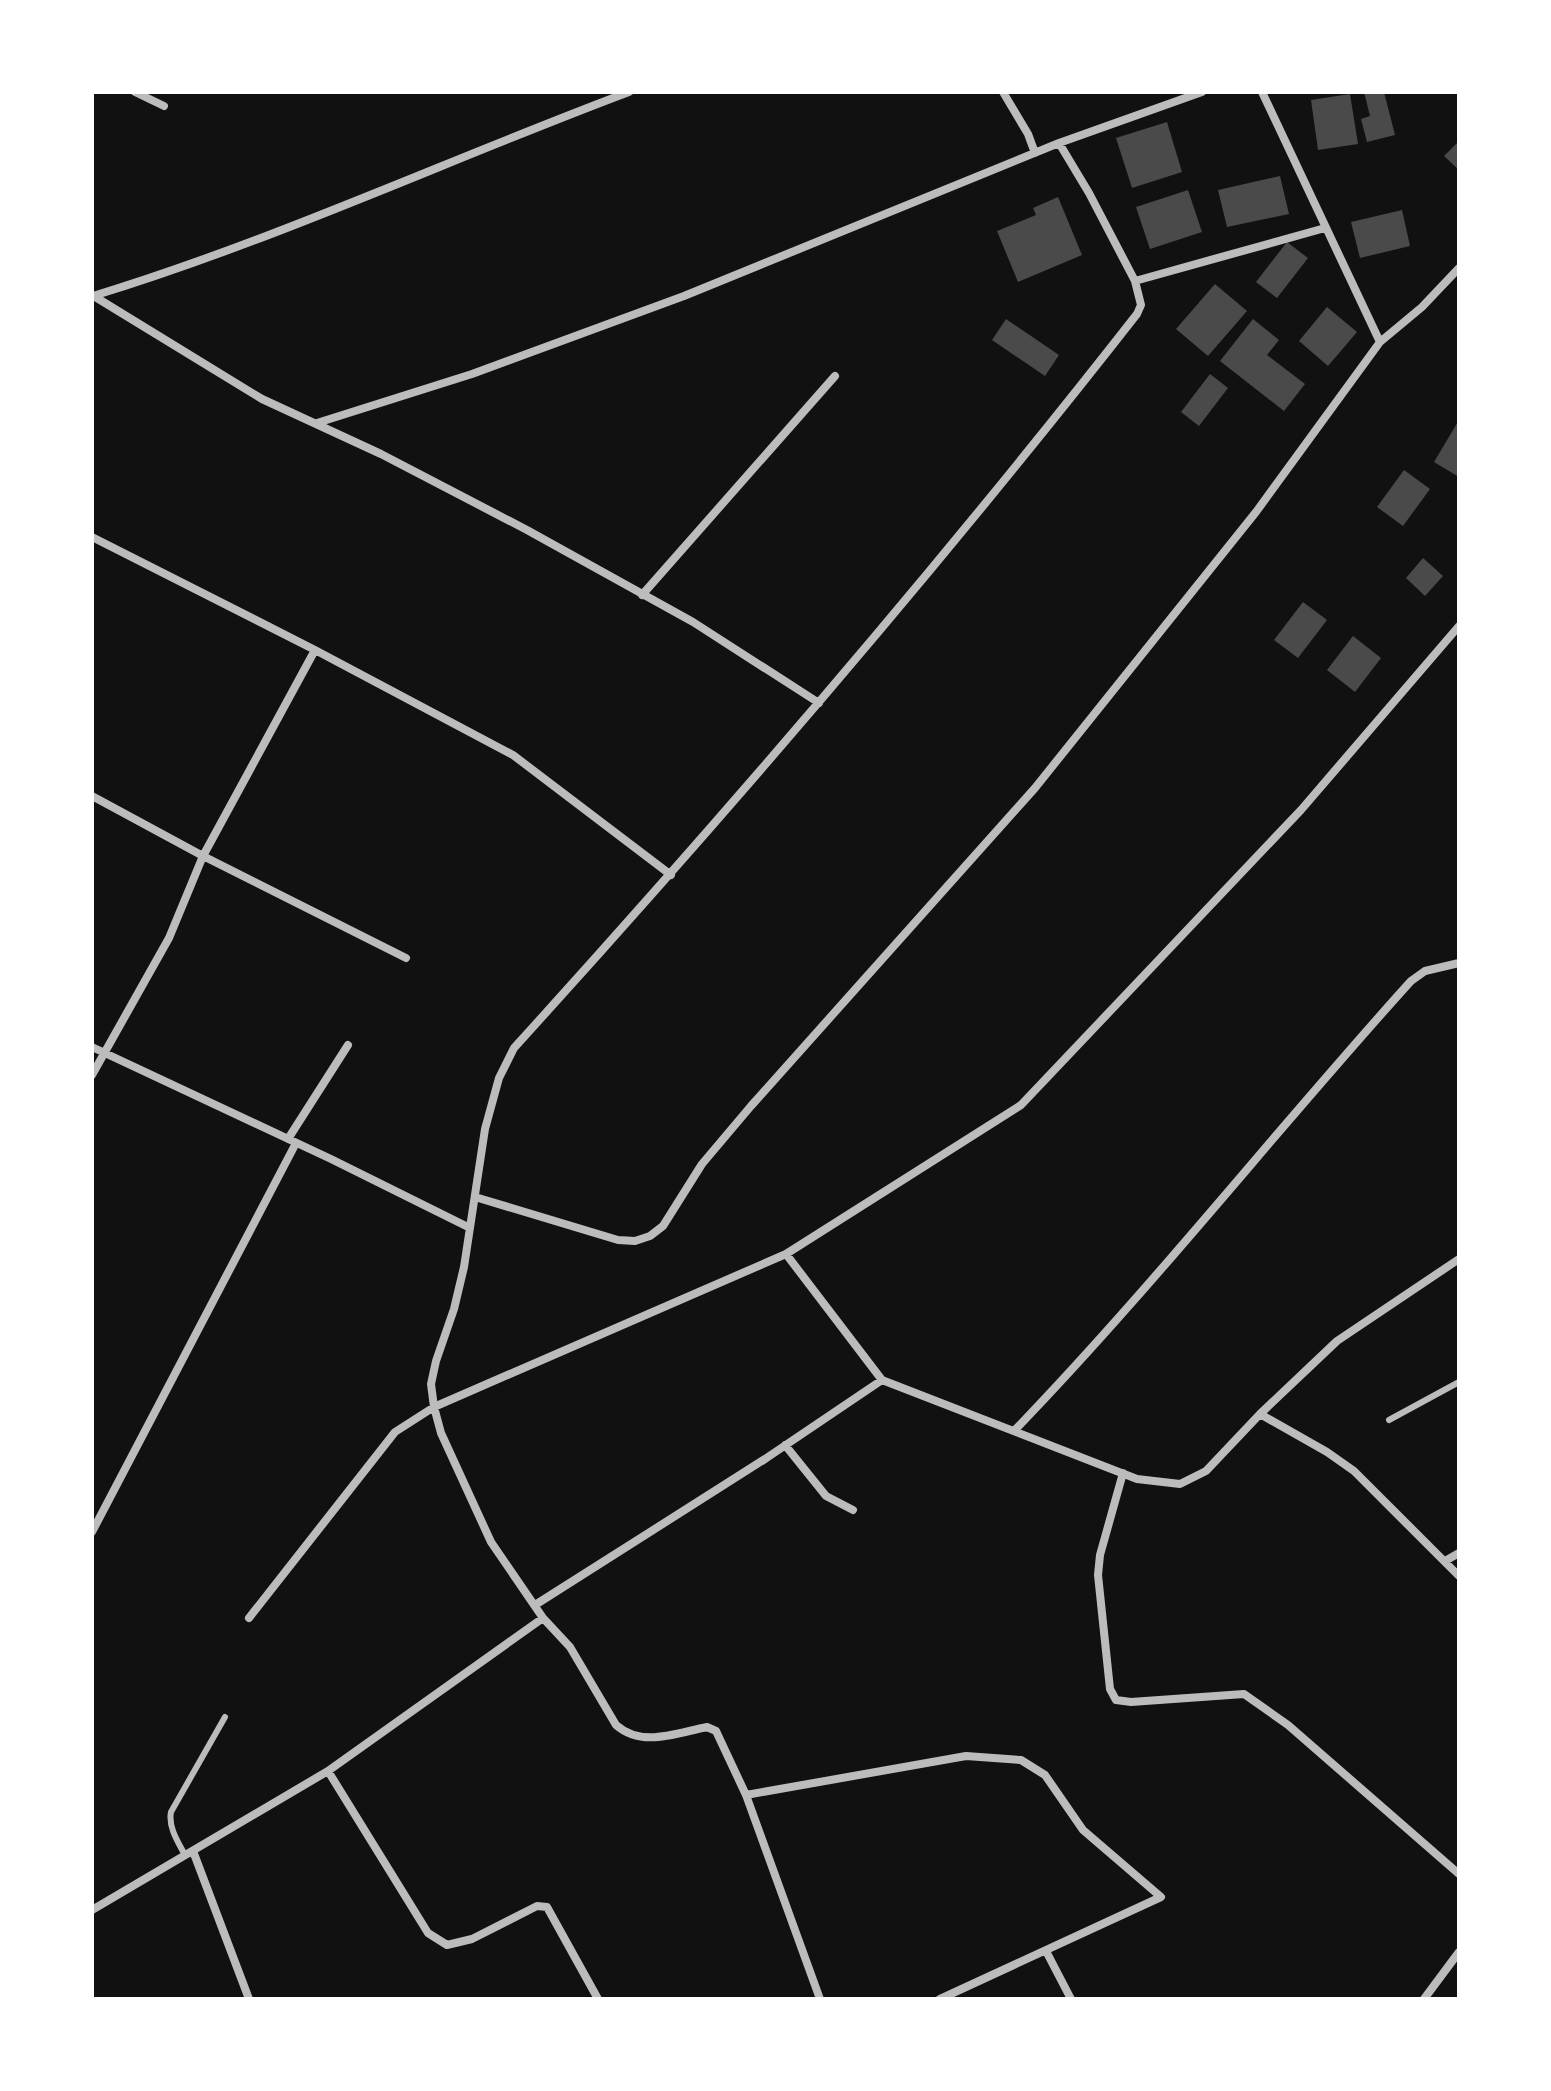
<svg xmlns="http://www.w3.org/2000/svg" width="1551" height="2091" font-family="Signika,sans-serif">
	<rect width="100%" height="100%" fill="#111"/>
	<path fill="#4a4a4a" d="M1364,92H1384L1395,135L1367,142L1361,119L1370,116Z
		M1350,94L1358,144L1318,150L1311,100Z
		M1167,122L1182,172L1132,188L1116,138Z
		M1459,141V170L1444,156Z
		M1280,176L1289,214L1227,227L1218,190Z
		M1188,190L1202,232L1150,249L1136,207Z
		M1058,197L1082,255L1018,282L997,231L1036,215L1033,208Z
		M1402,210L1410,246L1360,258L1351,222Z
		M1287,242L1308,258L1277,298L1256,282Z
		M1215,284L1247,311L1208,356L1176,329Z
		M1327,307L1357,332L1328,366L1299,341Z
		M1006,319L1059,355L1045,376L992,340Z
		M1253,319L1279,340L1267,355L1305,384L1284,411L1220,361Z
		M1210,374L1228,388L1199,426L1181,412Z
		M1459,420V477L1434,462Z
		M1404,470L1430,489L1403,526L1377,507Z
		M1423,558L1443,576L1425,596L1406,578Z
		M1303,602L1327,620L1298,658L1274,640Z
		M1353,636L1381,658L1355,692L1327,670Z"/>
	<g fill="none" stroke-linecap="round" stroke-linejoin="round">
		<path stroke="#bcbcbc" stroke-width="6" d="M1389,1420L1459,1382
			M185,1855C178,1842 168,1827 171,1812L225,1717"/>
		<path stroke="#bcbcbc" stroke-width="8" d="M135,92L164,106
			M1003,92L1028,134L1035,153
			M1262,92L1380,342
			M1135,281L1325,228
			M92,295L262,399L381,454L527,530L693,622L819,703
			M93,296C276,240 450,159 629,92
			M317,423L472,374L684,296L1059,143L1202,92
			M92,537L315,650L513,755L671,875
			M642,595L835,376
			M92,796L203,856L406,958
			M92,1047L331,1159L468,1227
			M92,1075L169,938L203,856L315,650
			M288,1139L348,1045
			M475,1197L618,1240L635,1241L650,1236L663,1226L702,1164L751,1106L1035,788L1256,512L1380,342L1422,307L1459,268
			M786,1254L882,1380L1137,1479L1180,1484L1206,1471L1260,1414L1337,1341L1459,1259
			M1260,1414L1327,1452L1354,1471L1459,1576
			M1014,1431C1153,1287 1277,1129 1411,981L1425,971L1459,963
			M785,1445L826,1496L853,1510
			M1123,1473L1100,1555L1098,1575L1110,1689L1116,1700L1131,1702L1244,1694L1288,1725L1459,1874
			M92,1532L296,1143
			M1445,1561L1459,1553
			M535,1605L765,1459L882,1380
			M249,1618L395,1432L434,1407L786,1254L1021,1105L1301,810L1459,626
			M328,1771L428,1933L447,1945L472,1939L537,1906L547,1907L598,1999
			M746,1795L966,1756L1021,1760L1045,1775L1083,1830L1161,1897L940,1999
			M193,1851L249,1999
			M92,1910L328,1771L543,1618
			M1046,1951L1071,1999
			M820,1999L746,1795L716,1731L707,1727C676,1733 642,1748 616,1725L570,1647L543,1618L491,1542L441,1433L434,1407L431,1384L436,1361L454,1309L464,1267L485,1129L499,1078L514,1048C730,810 939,567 1137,314L1141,305L1135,281L1089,193L1059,143
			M1424,1999L1459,1952"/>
	</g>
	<rect width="1551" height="2091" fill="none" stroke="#ffffff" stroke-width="188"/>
</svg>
